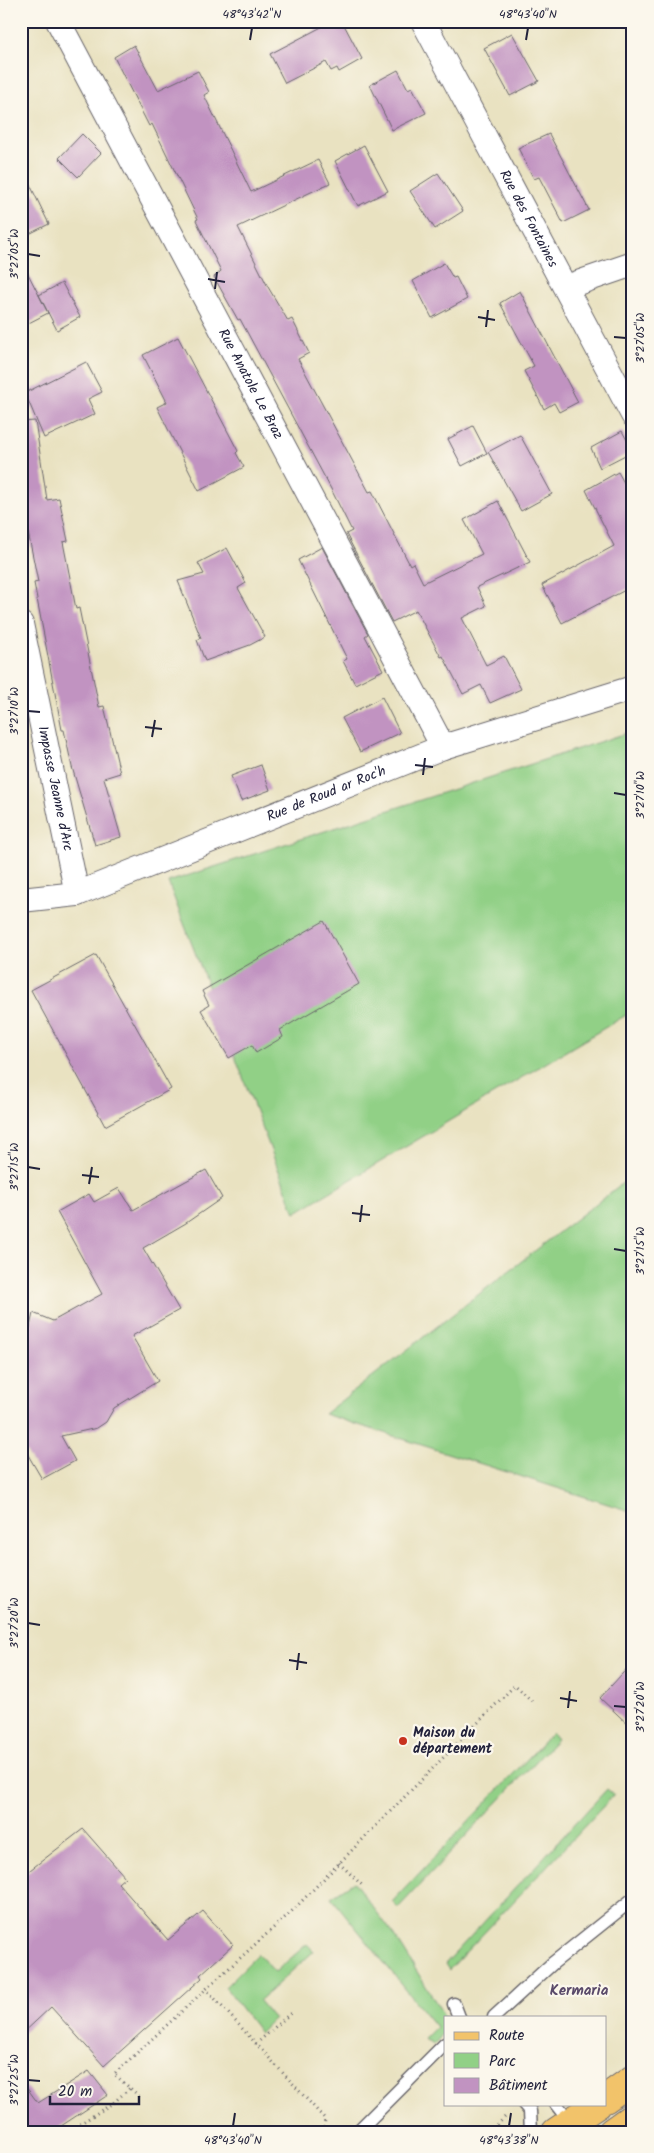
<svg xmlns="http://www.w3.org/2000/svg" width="654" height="2153" font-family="Kalam,sans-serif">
	<rect width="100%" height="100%" fill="#fbf7ec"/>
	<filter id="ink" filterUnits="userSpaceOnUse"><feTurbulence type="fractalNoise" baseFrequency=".02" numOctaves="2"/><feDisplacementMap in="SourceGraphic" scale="10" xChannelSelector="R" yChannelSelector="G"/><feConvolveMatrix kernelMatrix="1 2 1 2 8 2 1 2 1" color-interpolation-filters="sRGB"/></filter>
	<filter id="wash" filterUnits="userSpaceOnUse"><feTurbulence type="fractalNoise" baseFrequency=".0096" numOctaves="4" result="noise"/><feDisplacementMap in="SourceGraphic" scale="20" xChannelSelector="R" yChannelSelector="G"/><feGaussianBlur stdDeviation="1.12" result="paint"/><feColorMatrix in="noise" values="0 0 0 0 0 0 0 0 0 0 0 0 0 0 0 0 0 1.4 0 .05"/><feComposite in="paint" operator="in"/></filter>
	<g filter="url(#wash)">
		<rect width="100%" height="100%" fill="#e9e2c1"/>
		<path fill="#91d086" stroke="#5a7960" d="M633,731V1011L295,1213L168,882Z
			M633,1175V1512L324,1414Z
			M552,1733L557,1739L398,1908L392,1902Z
			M607,1789L614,1795L449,1970L445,1964Z
			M354,1882L395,1936L445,2017V2032L434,2044L424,2039L436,2027L331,1897Z
			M307,1944L314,1951L259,2001L274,2019L260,2033L225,1987L258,1954L275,1972Z"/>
		<g id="blocks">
			<path fill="#c193c1" d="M333,21H342L362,59L339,72L337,68L331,71L326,62L285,83L270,54Z
				M512,33L539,81L510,96L484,48Z
				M134,45L158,90L198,71L209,92L204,95L251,192L318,160L330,183L238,227L268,287L288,321L292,319L309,353L298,359L369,492L372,491L410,565L413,563L423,583L482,554L464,520L498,501L530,562L477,587L486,606L462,618L486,665L504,656L521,689L490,703L481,685L463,694L443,656L441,657L416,610L392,622L346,534L352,531L331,489L240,319L238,320L214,277L221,271L196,220L198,219L152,124L149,126L114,57Z
				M398,70L408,89L412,87L426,113L392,130L370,85Z
				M82,134L101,153L78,177L59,158Z
				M549,134L589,210L563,223L539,177L534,179L518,148Z
				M364,145L388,191L358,206L335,161Z
				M21,166L49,224L21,238Z
				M438,173L463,211L435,229L410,191Z
				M21,260L48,313L21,327Z
				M444,263L453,278L456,277L467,299L432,318L413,281Z
				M62,283L80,317L57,330L39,295Z
				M520,291L578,402L559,412L554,403L544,409L524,371L534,366L500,303Z
				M178,337L238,451L236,453L244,467L199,491L157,407L167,402L143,355Z
				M86,362L102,392L88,399L95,414L44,438L25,393Z
				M35,421L47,500L59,498L68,541L63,542L76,609L79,608L99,707L104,706L120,773L104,778L121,837L95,845L72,767L64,730H62L34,583L38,582L21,497V422Z
				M473,426L487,453L462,466L448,439Z
				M622,431L633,451L600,468L591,448Z
				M520,435L552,494L521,511L488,452Z
				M618,472L633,499V586L562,623L542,585L614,546L586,490Z
				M322,547L368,634L365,636L383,670L355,684L343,661L347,659L298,560Z
				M227,548L246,583L238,588L265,637L250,645L205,661L197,640L201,638L178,581L204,574L198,563Z
				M382,697L400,733L360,752L342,718Z
				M261,765L270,790L241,801L231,776Z
				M324,921L359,984L280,1030L283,1037L256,1053L252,1045L229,1058L201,1010L209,1005L202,991Z
				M96,955L171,1089L105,1126L31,990Z
				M206,1170L222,1198L186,1223L143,1248L179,1310L132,1336L158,1381L114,1408L106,1422L97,1428L61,1436L75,1461L42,1479L21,1443V1339L28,1336L33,1313L53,1321L102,1294L57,1212L89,1194L94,1202L119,1188L133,1210Z
				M633,1662V1729L600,1698Z
				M83,1829L125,1877L118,1883L168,1940L203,1911L233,1945L200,1975L202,1978L104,2066L51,2007L21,2035V1877Z
				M89,2071L108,2095L52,2132H21V2080L38,2103Z"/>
		</g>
	</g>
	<g filter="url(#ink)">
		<use href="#blocks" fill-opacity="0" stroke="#68656a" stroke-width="1"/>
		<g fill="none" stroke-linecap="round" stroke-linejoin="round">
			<g stroke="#68656a" stroke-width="15">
				<path id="lane" d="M454,2004L459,2017
					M494,2017L553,1963L633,1899
					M524,2104L530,2111L531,2132
					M556,2104L572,2124
					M357,2132L445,2044"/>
			</g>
			<g stroke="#68656a" stroke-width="26">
				<g id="street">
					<path id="s1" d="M58,21L443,747"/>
					<path id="s2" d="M423,21L633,415"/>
					<path d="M566,287L633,264"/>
					<path id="s3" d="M21,624L77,894"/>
					<path id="s4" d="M21,900L77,894L443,747L633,688"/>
				</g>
			</g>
			<g stroke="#68656a" stroke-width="30">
				<path id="primary" d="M605,2099L633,2079
					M556,2132L598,2104
					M612,2132L633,2117"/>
			</g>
			<path stroke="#68656a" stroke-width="3" stroke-dasharray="1 4" stroke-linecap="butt" d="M339,1863L363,1886
				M256,2044L293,2011
				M139,2096L114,2074L206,1989
				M67,2132L113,2103L130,2088
				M324,2132L325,2119L206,1989L291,1912L515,1685L533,1702
				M490,2132L507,2115"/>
			<use href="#lane" stroke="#fff" stroke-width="12"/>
			<use href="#street" stroke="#fff" stroke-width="24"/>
			<use href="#primary" stroke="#f2c36a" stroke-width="28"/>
		</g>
	</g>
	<path fill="none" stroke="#22223b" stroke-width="2" d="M250,40L252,28M526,40L528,28M28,254L40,256M208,279L225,282M215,289L217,272M478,317L495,320M486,327L488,310M614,337L626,338M28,711L40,712M145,727L162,729M152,737L155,720M415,765L433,767M423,775L425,758M614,793L626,795M28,1167L40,1169M82,1175L99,1177M89,1184L92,1167M352,1213L370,1215M360,1222L362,1205M614,1249L626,1251M28,1623L40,1625M289,1660L307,1663M297,1670L299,1653M560,1698L577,1701M614,1706L626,1707M568,1708L570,1691M28,2080L40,2081M233,2126L235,2113M509,2126L511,2113"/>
	<circle fill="#c8321e" stroke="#fbf7ec" stroke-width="2" cx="403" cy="1741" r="5"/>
	<g text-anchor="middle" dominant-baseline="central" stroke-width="4.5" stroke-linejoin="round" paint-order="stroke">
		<g font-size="14" fill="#22223b" stroke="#fbf7ec">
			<text stroke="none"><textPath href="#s2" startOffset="224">Rue des Fontaines</textPath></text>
			<text stroke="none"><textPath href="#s1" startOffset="411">Rue Anatole Le Braz</textPath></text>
			<text stroke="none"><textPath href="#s3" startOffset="168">Impasse Jeanne d'Arc</textPath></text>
			<text stroke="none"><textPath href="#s4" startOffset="325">Rue de Roud ar Roc'h</textPath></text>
		</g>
		<g font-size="14" font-weight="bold" fill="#22223b" stroke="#fbf7ec" text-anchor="start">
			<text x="413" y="1733">Maison du<tspan x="413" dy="16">département</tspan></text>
		</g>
		<g font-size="15" font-weight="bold" fill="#5a4a6a" stroke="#fbf7ec">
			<text x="579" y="1991">Kermaria</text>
		</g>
	</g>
	<rect width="654" height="2153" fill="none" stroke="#fbf7ec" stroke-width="55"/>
	<rect x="444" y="2016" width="162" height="90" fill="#fbf7ec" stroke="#a4a2a5"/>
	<rect x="454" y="2032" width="25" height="8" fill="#f2c36a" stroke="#a4a2a5"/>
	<text x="489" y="2040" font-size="15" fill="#22223b">Route</text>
	<rect x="454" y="2053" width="25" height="15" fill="#91d086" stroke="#a4a2a5"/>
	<text x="489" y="2066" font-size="15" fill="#22223b">Parc</text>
	<rect x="454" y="2078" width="25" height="15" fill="#c193c1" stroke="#a4a2a5"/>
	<text x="489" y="2090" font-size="15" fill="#22223b">Bâtiment</text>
	<path d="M50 2096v8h89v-8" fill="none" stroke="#22223b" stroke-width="2.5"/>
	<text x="58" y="2096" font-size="15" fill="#22223b" stroke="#fbf7ec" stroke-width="4" paint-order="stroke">20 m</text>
	<rect x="28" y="28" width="598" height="2098" fill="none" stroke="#22223b" stroke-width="2"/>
	<g font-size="12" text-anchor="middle" fill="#22223b">
		<text x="252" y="18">48°43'42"N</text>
		<text x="528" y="18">48°43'40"N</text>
		<text transform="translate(14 254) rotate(-90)" y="4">3°27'05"W</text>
		<text transform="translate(640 338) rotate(-90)" y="4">3°27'05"W</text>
		<text transform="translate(14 711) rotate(-90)" y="4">3°27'10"W</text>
		<text transform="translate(640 795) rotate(-90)" y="4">3°27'10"W</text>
		<text transform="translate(14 1167) rotate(-90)" y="4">3°27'15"W</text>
		<text transform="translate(640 1251) rotate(-90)" y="4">3°27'15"W</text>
		<text transform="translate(14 1623) rotate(-90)" y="4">3°27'20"W</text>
		<text transform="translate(640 1707) rotate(-90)" y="4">3°27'20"W</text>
		<text transform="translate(14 2080) rotate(-90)" y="4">3°27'25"W</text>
		<text x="233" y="2144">48°43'40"N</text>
		<text x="509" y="2144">48°43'38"N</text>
	</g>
</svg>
